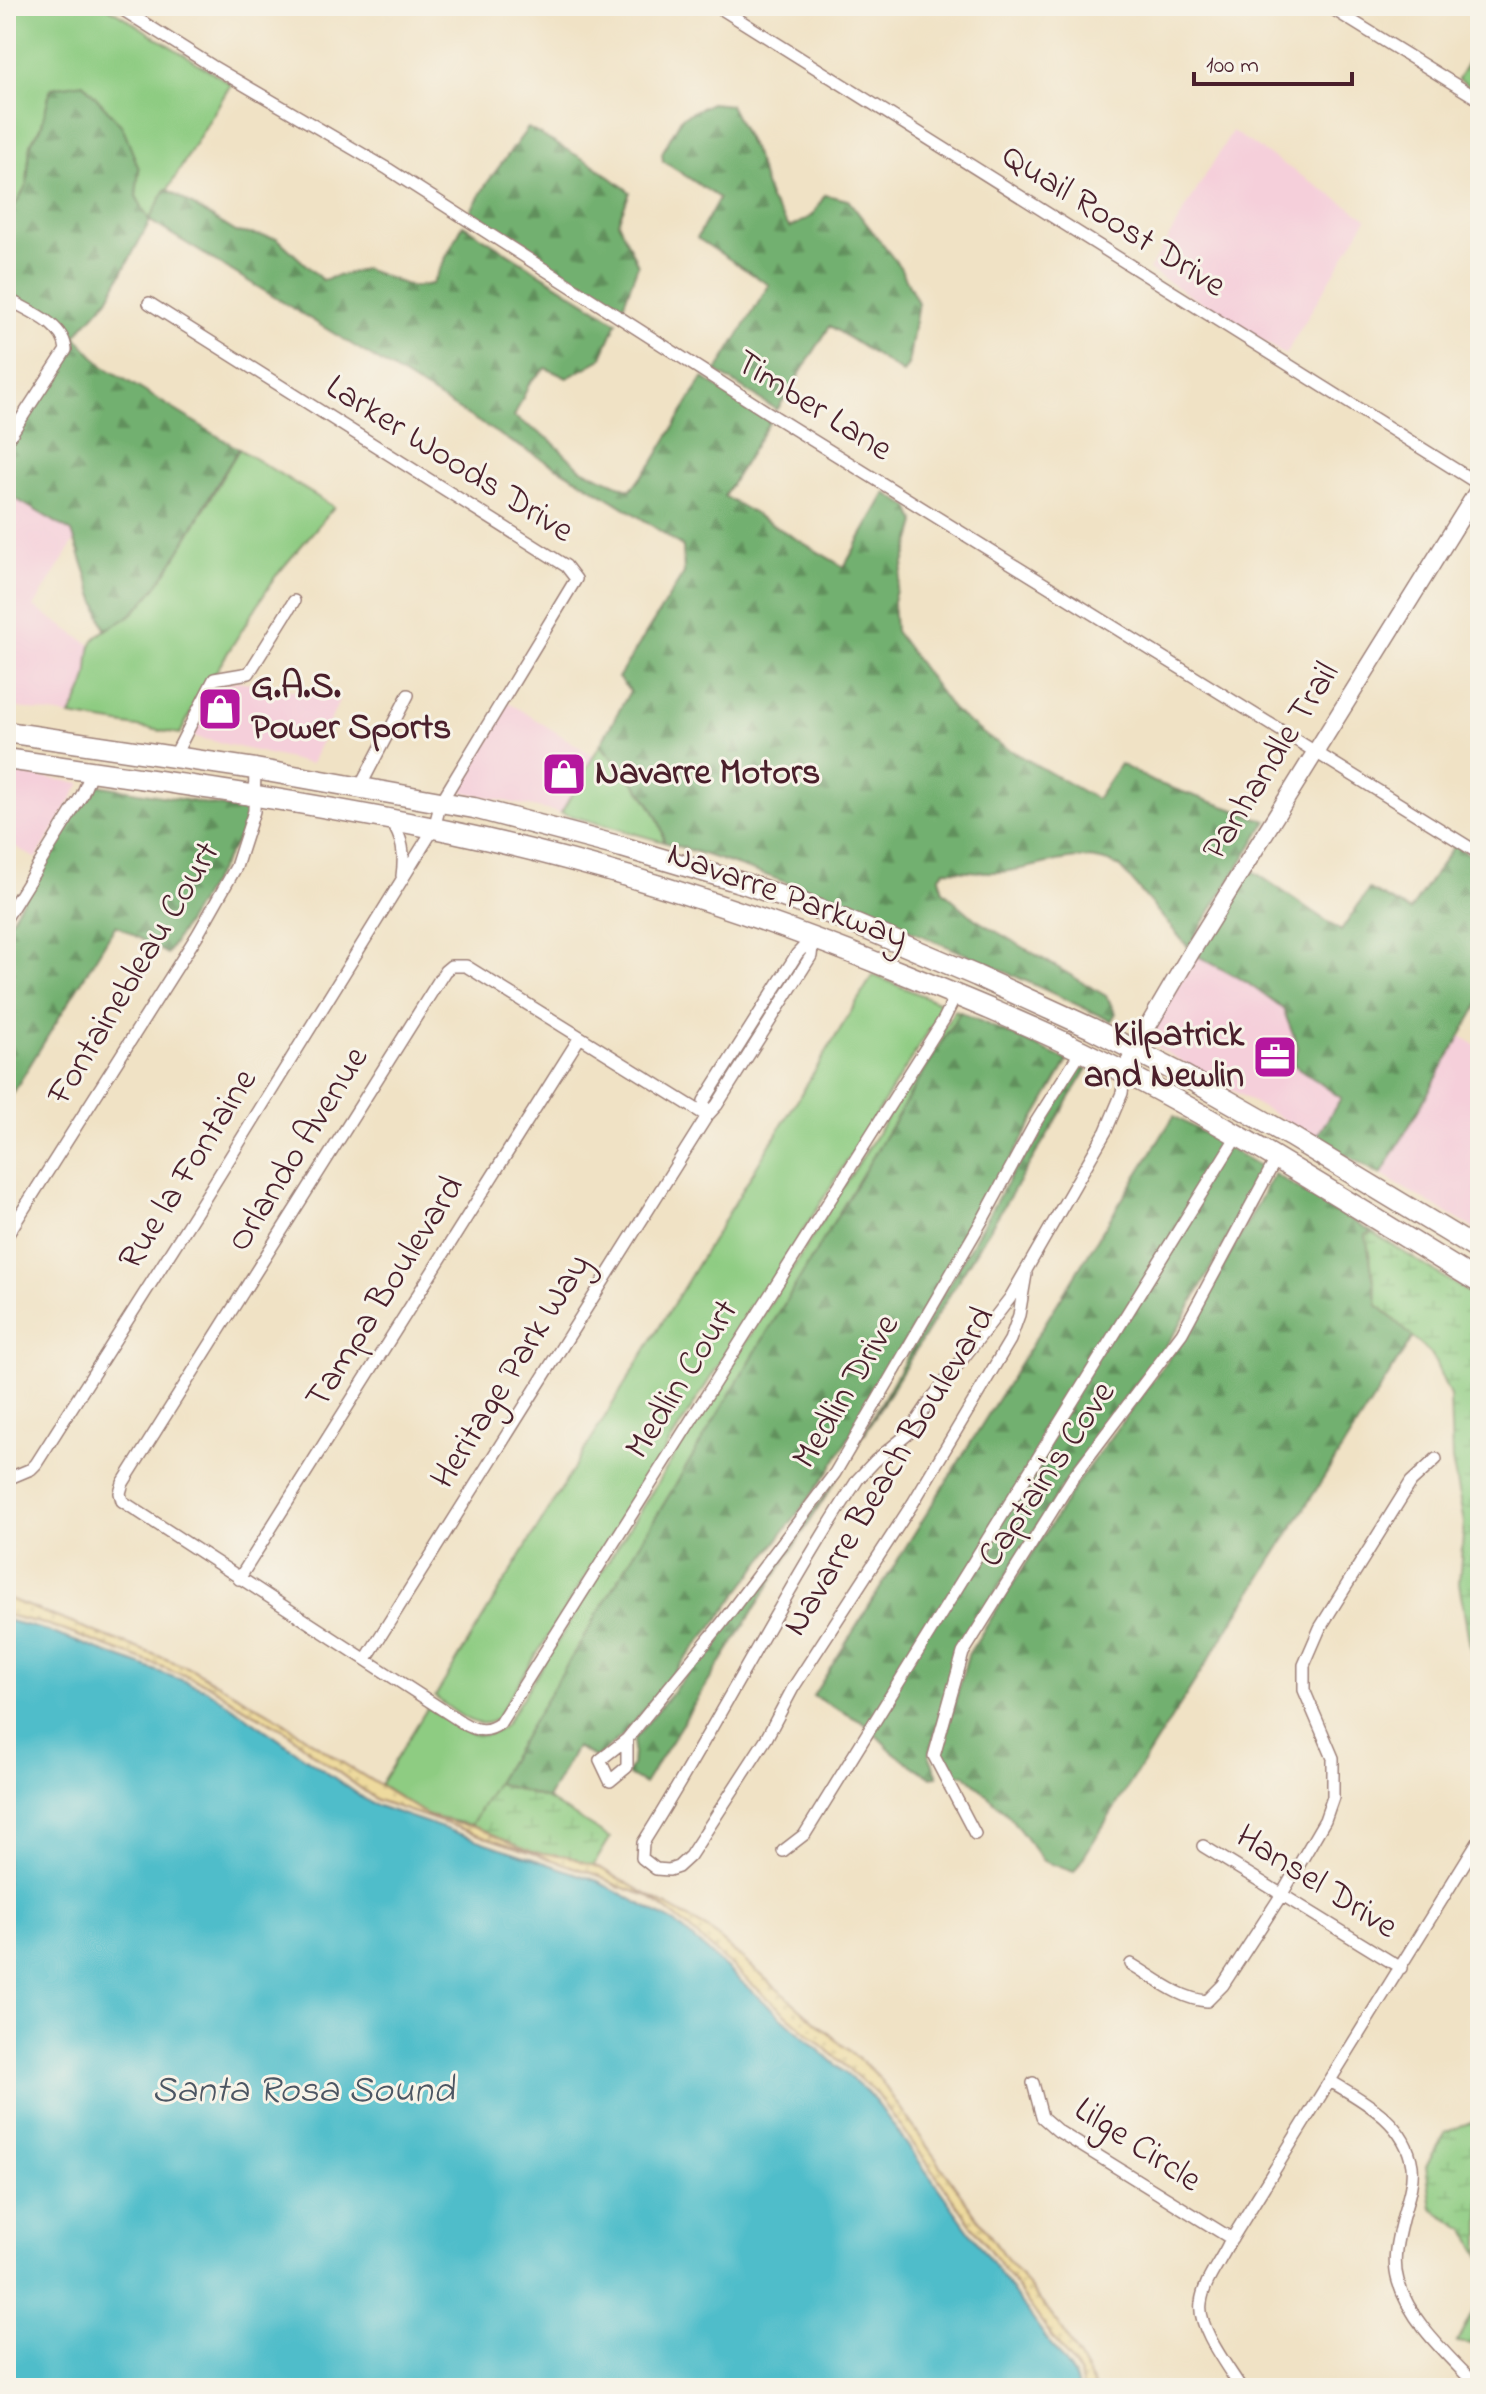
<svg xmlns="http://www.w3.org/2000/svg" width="1486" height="2394" font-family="'Indie Flower',sans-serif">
	<defs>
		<pattern id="forest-firs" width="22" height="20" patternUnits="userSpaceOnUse" patternTransform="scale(2)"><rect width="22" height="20" fill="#72b070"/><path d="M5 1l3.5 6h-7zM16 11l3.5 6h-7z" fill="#608f5c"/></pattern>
		<pattern id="wetland-marsh" width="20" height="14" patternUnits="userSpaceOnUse" patternTransform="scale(2)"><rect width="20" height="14" fill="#8ecc82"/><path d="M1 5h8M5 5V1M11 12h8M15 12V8" fill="none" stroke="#7caf70"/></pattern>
		<pattern id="sand-dots" width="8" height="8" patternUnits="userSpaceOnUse" patternTransform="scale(2)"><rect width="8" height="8" fill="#eeda9e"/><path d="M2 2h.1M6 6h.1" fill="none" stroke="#cebb88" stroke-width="1.8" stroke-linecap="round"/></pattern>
	</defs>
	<rect width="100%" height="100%" fill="#f7f3e8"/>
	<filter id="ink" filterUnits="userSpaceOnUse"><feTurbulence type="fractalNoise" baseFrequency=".0125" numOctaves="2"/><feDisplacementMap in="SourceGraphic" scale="16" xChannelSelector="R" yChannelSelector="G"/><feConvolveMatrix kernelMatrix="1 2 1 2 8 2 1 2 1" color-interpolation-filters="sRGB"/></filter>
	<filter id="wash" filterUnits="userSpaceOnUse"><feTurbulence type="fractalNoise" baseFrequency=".006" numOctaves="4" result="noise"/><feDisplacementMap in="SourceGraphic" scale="32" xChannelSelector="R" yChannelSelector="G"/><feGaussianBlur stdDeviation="1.8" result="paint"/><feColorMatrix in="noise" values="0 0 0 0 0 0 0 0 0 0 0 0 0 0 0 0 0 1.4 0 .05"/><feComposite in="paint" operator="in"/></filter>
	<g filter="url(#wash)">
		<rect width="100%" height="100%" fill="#f0e2c5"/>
		<path fill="#f5cfda" d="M1232,131L1367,218L1285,355L1149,270Z
			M6,493L72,532L75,540L34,607L91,645L87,678L70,716L6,706Z
			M238,681L340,699L311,764L191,736L217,685Z
			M508,702L594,756L561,813L454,790Z
			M6,772L81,783L36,859L6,841Z
			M1196,955L1246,982L1283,1009L1298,1047L1293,1064L1341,1098L1316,1138L1146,1041Z
			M1461,1036L1480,1048V1232L1381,1175Z"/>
		<path fill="#8ecc82" stroke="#6c7656" stroke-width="2" d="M6,6H106L231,84L149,221L136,196L139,169L51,88L41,128L30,144L27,185L6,225Z
			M1480,42V93L1458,79Z
			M239,449L334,507L275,577L215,673L209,677L180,734L70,716C76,704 84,691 87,677C89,667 88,656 91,646C98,627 124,625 137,609C179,561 206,503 239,449Z
			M600,745C623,768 663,810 664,842L561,813Z
			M873,975L945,1005L496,1719C476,1734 451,1708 435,1697Z
			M955,1010L960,1012L471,1825L429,1816L380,1785L428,1707C451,1723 479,1750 505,1725Z"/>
		<path fill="url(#forest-firs)" stroke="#5e684e" stroke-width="2" d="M83,83L122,126L139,169L136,196L149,220L166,189L236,232L277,238L322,280L365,269L412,287L432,284L463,225L617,322L601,359L567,378L546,368L530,382L514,417L548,438L581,469L630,490L652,464L703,378L770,421L724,496L844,567L886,493L909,507L916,523L893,601L895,631L953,710L989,738L1096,799L1120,764L1154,782L1267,821L1188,947L1120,867C1081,847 1048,866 1009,871C989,874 966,870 945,870L939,877L943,891L975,919L1106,996L1116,1013L1111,1021C966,951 818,888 664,842C663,810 623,768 600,745L630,691L618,678L684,573L683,547C628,507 568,473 508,440L150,221L108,299L75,336L103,366L239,449C229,465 219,480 210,496C188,535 150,617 105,629L72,532L6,493V479L10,470L6,467V454L72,349C69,318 30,306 6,291L7,219L27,185L30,144L41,128L51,88Z
			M711,103L730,105L756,157L770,200L790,228L812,216L825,195L848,200L900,267L918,303L908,365L903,373L830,326L777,410L711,368L717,371L769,285L697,238L719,198L663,161L662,153L682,117Z
			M528,128L594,165L630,192L618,222L638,265L621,311L469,214L487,183Z
			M92,784L249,811L243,831L167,954L116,925L6,1104V928Z
			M1454,845L1480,861V1002L1381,1175L1316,1138L1341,1098L1293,1064L1298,1047L1283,1009L1246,982L1196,955L1250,869L1341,931L1369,889L1410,911Z
			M960,1012L1068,1061L830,1470L717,1621L625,1733L596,1758L576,1747L547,1799L496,1783Z
			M1078,1066L1087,1070L846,1464L1038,1128Z
			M1174,1116L1265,1169L1177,1330L1070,1474L959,1650L929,1755L938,1776L930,1777L893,1752L864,1723L813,1696Z
			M1274,1174L1373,1233L1366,1235L1378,1305L1413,1337L1074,1872L1043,1861L1009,1816L965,1774L951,1775L940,1755L968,1655L1079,1480L1186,1335Z
			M836,1480L644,1784L627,1774L632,1766L634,1739L725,1628Z"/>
		<path fill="url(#wetland-marsh)" stroke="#6c7656" stroke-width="2" d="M1373,1233L1480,1300V1703L1459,1583L1464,1523L1452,1460L1450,1396L1432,1355L1378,1305L1366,1235Z
			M496,1783L547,1799L610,1838L593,1866L567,1856L532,1852L471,1825Z
			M1480,2100V2255L1466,2230L1432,2209L1426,2166L1446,2132L1476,2120Z
			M1480,2298V2345L1457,2342Z"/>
		<path fill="url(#sand-dots)" stroke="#9c7c64" stroke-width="2" d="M6,1598L192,1669L279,1719L343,1763L429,1816L458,1824L475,1826L532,1852L567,1856L600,1868L709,1930L876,2074L1003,2254L1060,2326L1096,2388H1083L1080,2375L878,2095L678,1919L648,1896L618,1886L600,1876L377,1800L312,1753L286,1731L237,1704L208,1684L49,1625L6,1615Z"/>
		<path fill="#50bdca" stroke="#4d6e7a" stroke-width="2" d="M6,1620L47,1631L206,1689L372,1804L598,1881L675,1923L874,2099L1075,2378L1078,2388H6Z"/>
	</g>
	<g filter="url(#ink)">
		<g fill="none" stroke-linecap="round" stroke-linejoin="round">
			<g stroke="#9d8078" stroke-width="14">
				<path id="street" d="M117,6L212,66L388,169L767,412L1480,854
					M717,6L1480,485
					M1328,6L1480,100
					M6,298C28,311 64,323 66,350L6,442
					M174,757L214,679L249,673L294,601
					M360,787L408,695
					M391,821C403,839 405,854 402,876
					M6,918L82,795L92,771
					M707,1116L466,966H451L445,971L123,1483L120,1493L122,1501L463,1723C476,1731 488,1733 500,1723L944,1019L956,995
					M707,1116L704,1101L797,954L813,937
					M6,1237L198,934L236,867L254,811L255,769
					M1026,1274L1019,1315L1010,1340L913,1503L793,1688L766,1739L690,1856L678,1867L669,1870L656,1869L642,1858L643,1843C718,1724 781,1597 858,1479L875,1461L908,1434L933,1397L1010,1298L1106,1131L1122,1093L1125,1074
					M12,1477L31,1469L36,1464L200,1206L434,828L441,802L576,579L566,566L149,303
					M239,1579L580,1037
					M366,1659L707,1116L717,1105L811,956L813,937
					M627,1739V1767L610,1781L600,1760L627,1739L721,1624L835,1473L983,1219L1034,1125L1081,1051
					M975,1834L934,1756L963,1653L1074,1476L1182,1333L1276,1159
					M1203,1846L1401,1968
					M783,1851L805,1834L1237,1136
					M1131,1964C1155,1978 1179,1999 1207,2001L1223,1985L1282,1894L1325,1820L1333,1797V1758L1304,1690V1665L1320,1628L1411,1482L1436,1459
					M1330,2081C1364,2101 1406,2123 1412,2166C1414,2184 1406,2204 1402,2220C1397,2240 1392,2261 1398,2281C1411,2324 1449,2356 1479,2388
					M1033,2083L1042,2117L1058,2131L1232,2239
					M1241,2388C1228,2367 1197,2327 1201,2303C1203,2283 1220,2262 1228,2245L1480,1838"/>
			</g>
			<g stroke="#9d8078" stroke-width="19">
				<path id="secondary" d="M1125,1074L1134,1050L1192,951L1480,487"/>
			</g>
			<g stroke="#9d8078" stroke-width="23">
				<path id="highway" d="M6,732L255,769L474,808L622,847L746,884L826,912L977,976L1091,1028L1183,1075L1290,1136L1480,1251
					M6,759C155,780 305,801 453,832C609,865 760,915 907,975C966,999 1025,1023 1082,1051C1220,1119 1349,1203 1480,1283"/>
			</g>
			<use href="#street" stroke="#fff" stroke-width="11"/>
			<use href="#secondary" stroke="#fff" stroke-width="16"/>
			<use href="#highway" stroke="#fff" stroke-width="20"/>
		</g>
	</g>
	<defs>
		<g id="shop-square" transform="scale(2.3)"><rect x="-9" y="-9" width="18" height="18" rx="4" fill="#b5179e" stroke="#f7f3e8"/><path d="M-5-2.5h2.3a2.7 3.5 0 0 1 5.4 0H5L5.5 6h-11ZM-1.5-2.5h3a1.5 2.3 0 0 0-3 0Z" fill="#fff"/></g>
		<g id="office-square" transform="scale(2.3)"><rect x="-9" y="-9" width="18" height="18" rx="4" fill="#b5179e" stroke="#f7f3e8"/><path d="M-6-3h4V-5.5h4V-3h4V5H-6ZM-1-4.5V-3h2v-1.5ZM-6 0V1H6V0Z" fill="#fff"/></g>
	</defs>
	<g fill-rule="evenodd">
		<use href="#shop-square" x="220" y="709"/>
		<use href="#shop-square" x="564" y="774"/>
		<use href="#office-square" x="1275" y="1057"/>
	</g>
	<g text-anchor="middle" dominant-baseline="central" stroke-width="6" stroke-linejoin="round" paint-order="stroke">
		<g font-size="36" fill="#4a1f2b" stroke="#f7f3e8">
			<text transform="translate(1113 222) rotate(32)">Quail Roost Drive</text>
			<text transform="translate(813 407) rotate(32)">Timber Lane</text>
			<text transform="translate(449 460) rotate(32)">Larker Woods Drive</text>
			<text transform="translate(1272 762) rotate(-58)">Panhandle Trail</text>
			<text transform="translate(787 897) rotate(20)">Navarre Parkway</text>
			<text transform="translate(135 974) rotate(-59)">Fontainebleau Court</text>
			<text transform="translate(299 1150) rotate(-58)">Orlando Avenue</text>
			<text transform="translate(189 1170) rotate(-58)">Rue la Fontaine</text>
			<text transform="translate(386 1293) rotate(-58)">Tampa Boulevard</text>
			<text transform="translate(512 1372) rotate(-58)">Heritage Park Way</text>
			<text transform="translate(683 1380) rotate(-58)">Medlin Court</text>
			<text transform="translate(847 1392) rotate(-59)">Medlin Drive</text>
			<text transform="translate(890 1472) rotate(-59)">Navarre Beach Boulevard</text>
			<text transform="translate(1048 1475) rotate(-56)">Captain's Cove</text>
			<text transform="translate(1316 1883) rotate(32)">Hansel Drive</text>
			<text transform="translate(1137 2146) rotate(33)">Lilge Circle</text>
		</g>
		<g font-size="36" font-weight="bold" fill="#4a1f2b" stroke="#f7f3e8" text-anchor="start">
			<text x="251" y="688">G.A.S.<tspan x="251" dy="41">Power Sports</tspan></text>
			<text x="595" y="774">Navarre Motors</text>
			<text x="1244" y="1036" text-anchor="end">Kilpatrick<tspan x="1244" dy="41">and Newlin</tspan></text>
		</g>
		<g font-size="38" font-style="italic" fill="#4c5663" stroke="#f7f3e8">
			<text x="303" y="2092">Santa Rosa Sound</text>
		</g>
	</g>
	<rect width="1486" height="2394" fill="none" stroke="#f7f3e8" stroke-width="32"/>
	<path d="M1194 72v12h158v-12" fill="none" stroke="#4a1f2b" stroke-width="4"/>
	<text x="1206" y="72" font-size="24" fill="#4a1f2b" stroke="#f7f3e8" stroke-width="6" paint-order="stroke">100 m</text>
</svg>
